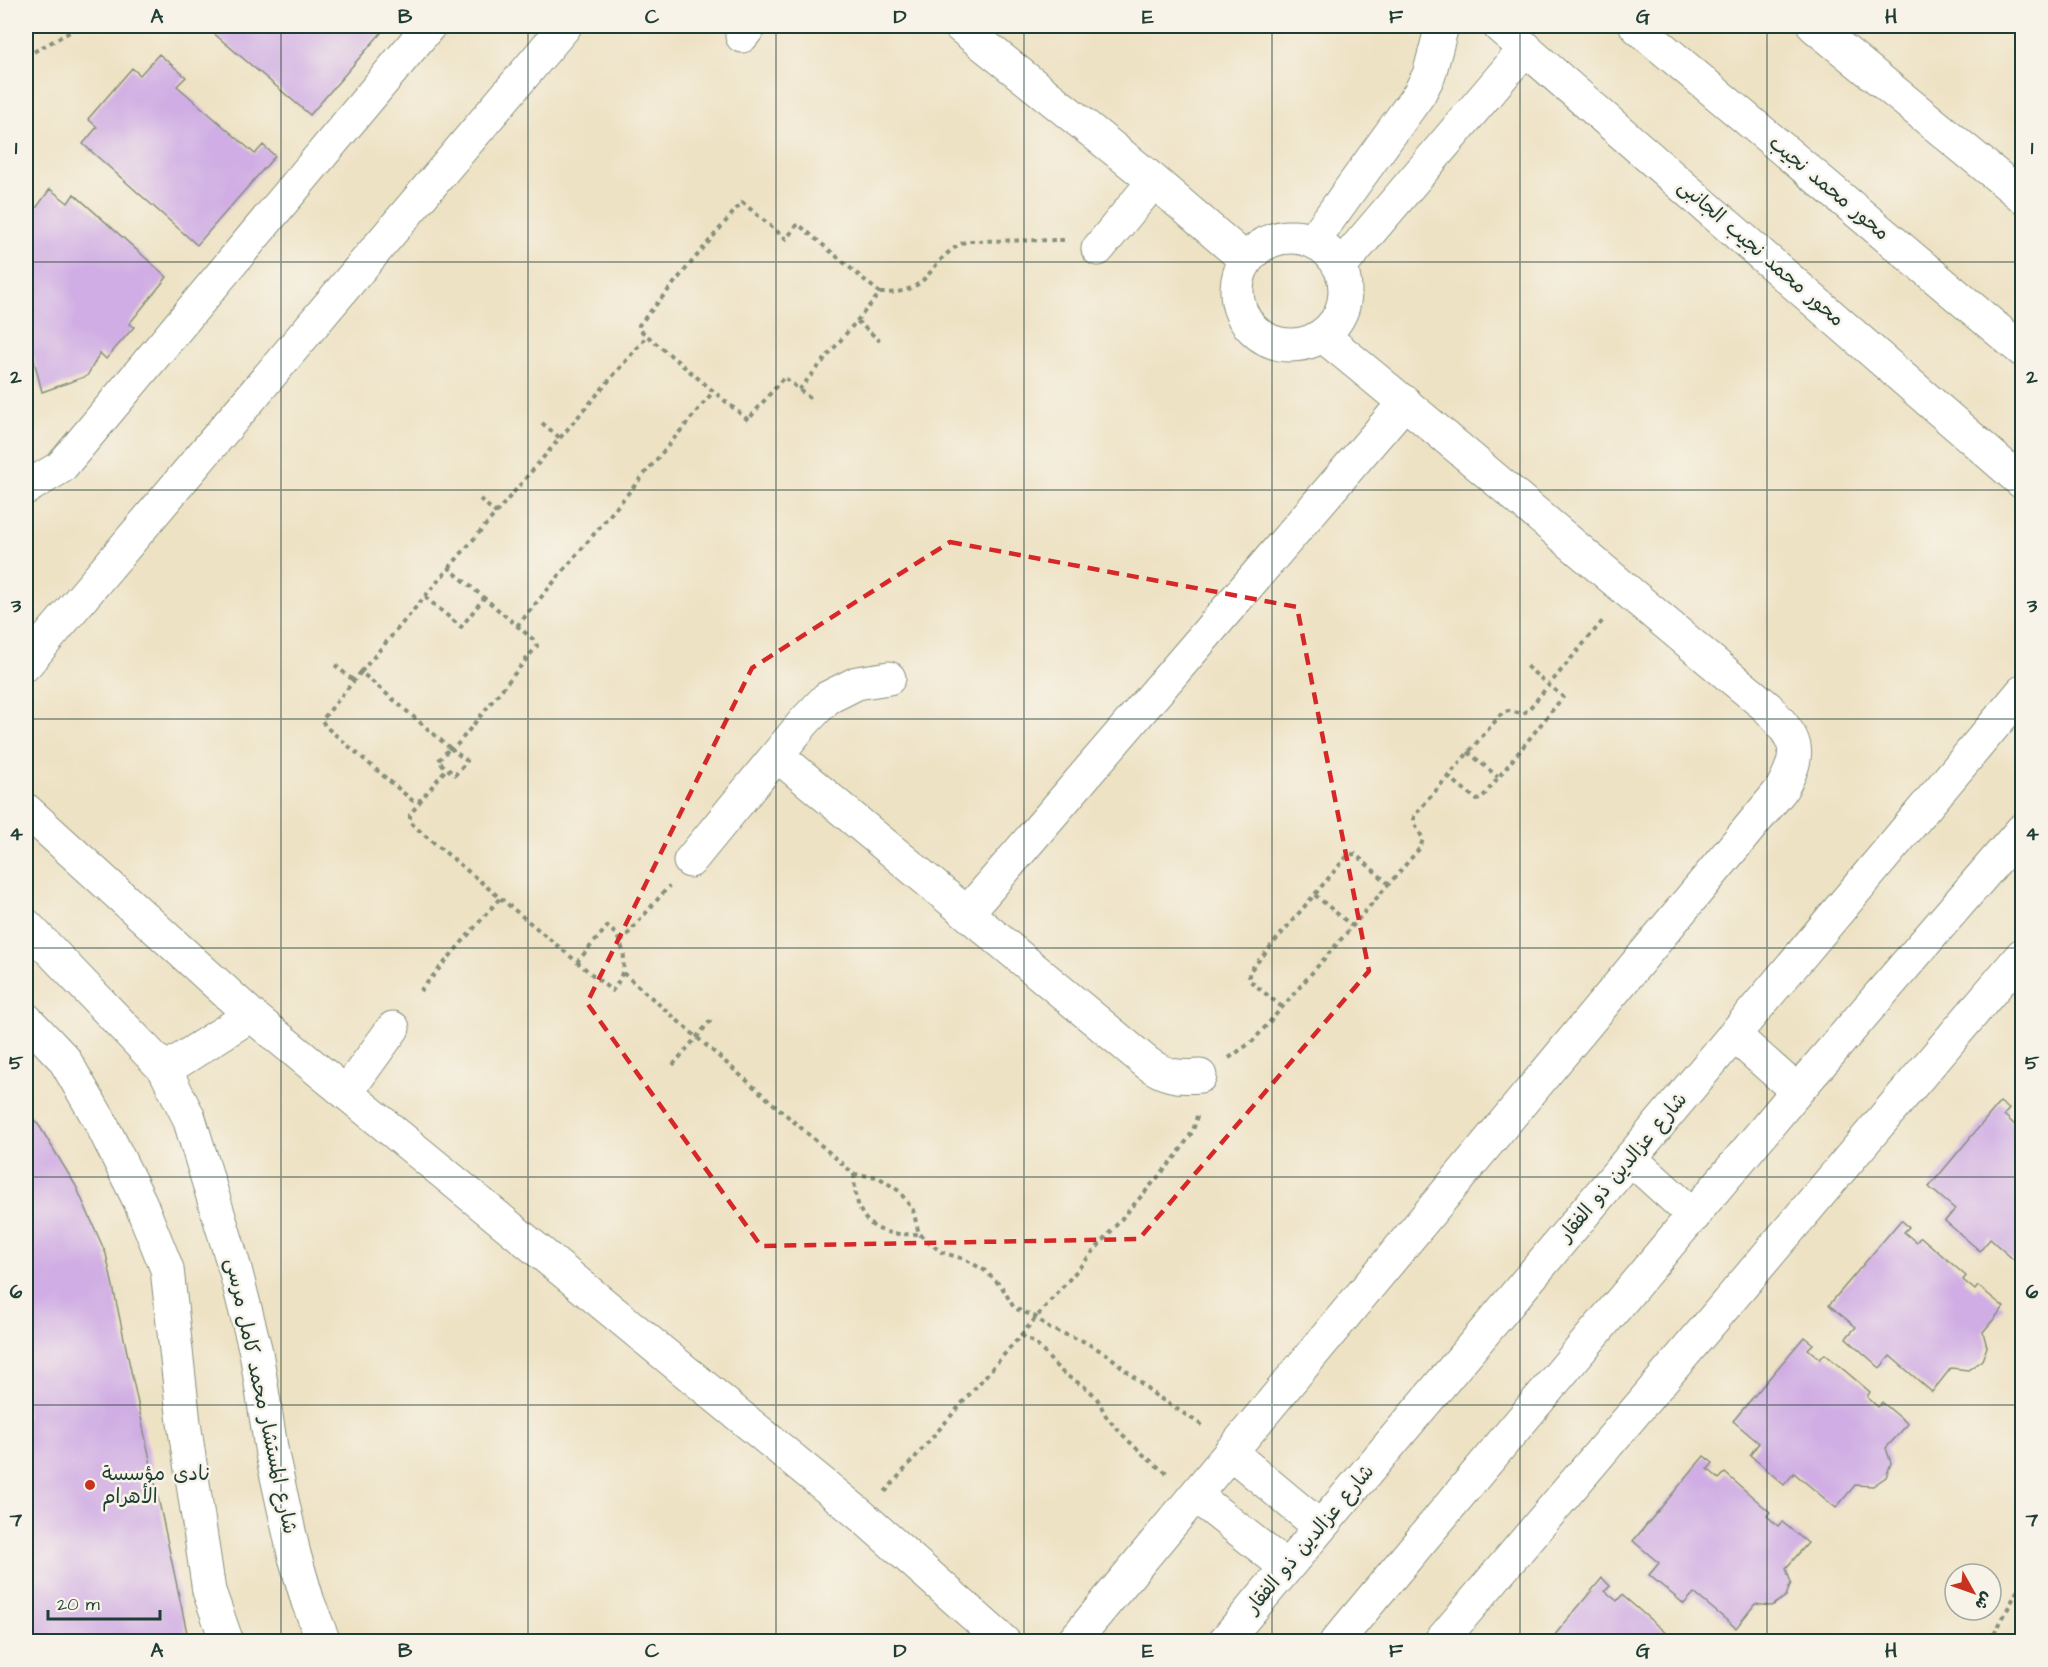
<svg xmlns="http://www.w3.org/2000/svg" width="2048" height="1667" font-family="'Architects Daughter','Playpen Sans Arabic',sans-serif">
	<rect width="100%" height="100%" fill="#f7f3e8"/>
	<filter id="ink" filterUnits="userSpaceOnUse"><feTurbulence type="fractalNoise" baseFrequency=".0167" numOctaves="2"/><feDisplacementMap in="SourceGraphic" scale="12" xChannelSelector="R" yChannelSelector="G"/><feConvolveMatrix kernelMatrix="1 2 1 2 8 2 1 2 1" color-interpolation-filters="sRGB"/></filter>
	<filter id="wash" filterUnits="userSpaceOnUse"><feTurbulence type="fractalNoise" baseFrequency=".008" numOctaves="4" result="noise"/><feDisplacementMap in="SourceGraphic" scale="24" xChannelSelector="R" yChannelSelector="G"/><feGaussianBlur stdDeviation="1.35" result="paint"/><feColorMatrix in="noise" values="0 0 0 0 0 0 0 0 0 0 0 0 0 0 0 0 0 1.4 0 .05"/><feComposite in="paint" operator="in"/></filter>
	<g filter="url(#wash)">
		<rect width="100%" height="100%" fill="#eee2c4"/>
		<g id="blocks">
			<path fill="#d0ade4" d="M205,26H387L310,115Z
				M159,54L186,77L177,86L255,154L263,145L275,156L197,245L83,144L97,127L88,119L132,68L140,75Z
				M50,189L68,203L74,194L167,277L129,324L134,327L106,359L100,353L87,376L42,392L32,352L26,353V222Z
				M2000,1102L2009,1109L2004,1115L2015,1125L2022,1120V1267L1990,1239L1980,1251L1945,1221L1955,1209L1929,1187Z
				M26,1109L40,1127L76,1186L106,1254L189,1642H26Z
				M1901,1220L1909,1227L1904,1232L1916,1242L1921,1237L1966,1276L1963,1280L1975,1290L1978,1286L2004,1307L1983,1332L1987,1347L1982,1360L1968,1370L1951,1368L1932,1392L1890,1356L1880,1368L1846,1338L1856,1327L1829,1305Z
				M1804,1337L1813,1344L1808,1349L1820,1359L1825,1354L1870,1392L1867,1397L1878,1407L1882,1402L1908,1424L1886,1448L1891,1463L1886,1477L1873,1486L1855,1485L1836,1508L1794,1473L1784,1485L1750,1455L1759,1443L1733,1421Z
				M1704,1456L1713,1463L1708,1469L1719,1479L1725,1473L1770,1512L1767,1516L1778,1526L1782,1522L1808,1543L1786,1568L1791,1583L1786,1596L1772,1606L1755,1604L1736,1628L1694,1593L1684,1604L1649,1575L1659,1563L1633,1541Z
				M1602,1578L1610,1586L1605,1591L1617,1601L1622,1595L1667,1634L1664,1638L1668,1642H1549Z"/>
		</g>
	</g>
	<g filter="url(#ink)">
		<use href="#blocks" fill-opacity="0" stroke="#86907c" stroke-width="1.5"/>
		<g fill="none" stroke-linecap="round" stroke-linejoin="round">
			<g stroke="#86907c" stroke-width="35">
				<path id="street" d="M960,26L1154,181L1246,260
					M742,36L750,26
					M1237 291a54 54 0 1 1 108 0a54 54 0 1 1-108 0Z
					M1313,241L1419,94L1429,75L1442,26
					M1098,249L1154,181
					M1340,267L1526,48
					M26,488L61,467L429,26
					M26,664L565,26
					M778,756L1147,1063C1165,1076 1178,1078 1200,1076
					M26,810L251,1015L863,1517L1004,1642
					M690,861L804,722L827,698L857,683L889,678
					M967,913L1405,402
					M165,1070L251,1015
					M346,1093L393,1028
					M1230,1452L1320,1527
					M1195,1495L1286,1567
					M1073,1642L1781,790C1804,749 1797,741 1767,707C1617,585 1473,457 1323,336
					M1440,1642L2022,955"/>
			</g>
			<g stroke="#86907c" stroke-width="35">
				<path id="secondary" d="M1499,26L2022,482
					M26,925L165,1070L189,1118L235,1269L256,1352L272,1454L294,1554L308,1602L324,1642
					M26,1019L64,1059L100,1121L140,1202L167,1269L184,1423L209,1591L227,1642
					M1735,1036L1797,1091
					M1630,1158L1694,1216
					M1224,1642L2022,692
					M1336,1642L1797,1091L2022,830"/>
			</g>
			<g stroke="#86907c" stroke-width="35">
				<path id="primary" d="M1636,26L2022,350
					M1814,26L2022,196"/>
			</g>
			<path stroke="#86907c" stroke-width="4" stroke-dasharray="4.5 4.5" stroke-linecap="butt" d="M26,56L81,26
				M880,293C936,294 924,260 967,241L1066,240
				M857,321L880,341
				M799,390L880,293L798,224L786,239L742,202L639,325V329L748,420L784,377L812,400
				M542,423L560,438
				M480,499L496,513
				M449,568L647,336
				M425,597L461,627L484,598
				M517,626L713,392
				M335,665L354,681
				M361,672L322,720L325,726L413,801L421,800L447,768
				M450,748L361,672L449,568L535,641L537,646L453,750
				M450,748L467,761L455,775L438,761Z
				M1468,752L1498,777
				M1448,776L1477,800L1481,799L1563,697L1526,666
				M421,800L410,815V822L422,833L612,991C629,970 628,945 608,926L577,962
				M1315,895L1352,926
				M621,942L669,886
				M623,973L854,1174L878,1177L899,1191L913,1210L919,1234L941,1252L964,1259L984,1270L1002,1287L1014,1308L1036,1317L1050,1329L1083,1341L1108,1355L1155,1395L1205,1427
				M420,991L500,898
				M1282,1007L1249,980V972L1348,855L1355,854L1389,884
				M1229,1058L1253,1041L1420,848L1423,839L1414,822V816L1503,712L1509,711L1522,714L1528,710L1605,618
				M673,1065L712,1019
				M854,1174C855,1221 872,1237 919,1234
				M1021,1335C1042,1346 1043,1353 1058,1368C1068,1379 1083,1383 1095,1396C1101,1403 1103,1413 1109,1420C1126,1439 1146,1459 1167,1473
				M885,1492L1177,1155L1193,1131L1198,1112
				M1990,1642L2022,1582"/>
			<use href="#street" stroke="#fff" stroke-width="33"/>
			<use href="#secondary" stroke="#fff" stroke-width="33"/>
			<use href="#primary" stroke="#fff" stroke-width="33"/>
		</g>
	</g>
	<path fill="none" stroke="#d62828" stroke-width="4.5" stroke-dasharray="12 8" stroke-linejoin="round" d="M950,542L1297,607L1369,971L1139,1239L761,1246L587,1003L752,668Z"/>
	<path fill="none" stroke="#1f3d34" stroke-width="1.5" stroke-opacity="0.55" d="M281,26V1642M528,26V1642M776,26V1642M1024,26V1642M1272,26V1642M1520,26V1642M1767,26V1642M26,262H2022M26,490H2022M26,719H2022M26,948H2022M26,1177H2022M26,1405H2022"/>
	<circle fill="#c8321e" stroke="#f7f3e8" stroke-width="2" cx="90" cy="1485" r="6"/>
	<g text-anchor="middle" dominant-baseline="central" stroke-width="5" stroke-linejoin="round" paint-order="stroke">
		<g font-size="20" fill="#1f3d34" stroke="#f7f3e8">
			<text transform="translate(1829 188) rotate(40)">محور محمد نجيب</text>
			<text transform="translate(1761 253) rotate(41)">محور محمد نجيب الجانبى</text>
			<text transform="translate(1623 1167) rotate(-50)">شارع عزالدين ذو الفقار</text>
			<text transform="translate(261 1396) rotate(78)">شارع المستشار محمد كامل مرسى</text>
			<text transform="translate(1310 1539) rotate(-50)">شارع عزالدين ذو الفقار</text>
		</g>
		<g font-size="20" fill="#1f3d34" stroke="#f7f3e8" text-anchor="start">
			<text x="102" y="1474">نادى مؤسسة<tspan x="102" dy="23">الأهرام</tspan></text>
		</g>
	</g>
	<rect width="2048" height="1667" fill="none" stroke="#f7f3e8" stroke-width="66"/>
	<g transform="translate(1973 1592) rotate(130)"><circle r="28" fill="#f7f3e8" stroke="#a1aaa0" stroke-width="1.5"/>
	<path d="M0-4.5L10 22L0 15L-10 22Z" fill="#c8321e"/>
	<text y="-9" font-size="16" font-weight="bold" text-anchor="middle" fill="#1f3d34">ش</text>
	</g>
	<path d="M48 1610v9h112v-9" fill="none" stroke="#1f3d34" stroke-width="3"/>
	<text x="57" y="1610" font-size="18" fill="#1f3d34" stroke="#f7f3e8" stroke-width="4.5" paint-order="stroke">20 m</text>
	<rect x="33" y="33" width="1982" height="1601" fill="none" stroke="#1f3d34" stroke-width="2"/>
	<g font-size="20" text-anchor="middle" font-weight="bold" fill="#1f3d34">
		<text x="157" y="23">A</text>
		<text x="405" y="23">B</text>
		<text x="652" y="23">C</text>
		<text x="900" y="23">D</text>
		<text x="1148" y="23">E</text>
		<text x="1396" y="23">F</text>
		<text x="1643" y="23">G</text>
		<text x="1891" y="23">H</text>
		<text x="16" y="154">1</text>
		<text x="2032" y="154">1</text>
		<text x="16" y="383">2</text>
		<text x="2032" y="383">2</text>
		<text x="16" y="612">3</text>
		<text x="2032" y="612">3</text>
		<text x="16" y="840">4</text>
		<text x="2032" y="840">4</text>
		<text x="16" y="1069">5</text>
		<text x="2032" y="1069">5</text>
		<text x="16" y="1298">6</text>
		<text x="2032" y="1298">6</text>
		<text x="16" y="1526">7</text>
		<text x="2032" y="1526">7</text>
		<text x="157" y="1657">A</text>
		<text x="405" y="1657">B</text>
		<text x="652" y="1657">C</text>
		<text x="900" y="1657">D</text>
		<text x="1148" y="1657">E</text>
		<text x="1396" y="1657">F</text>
		<text x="1643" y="1657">G</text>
		<text x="1891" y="1657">H</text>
	</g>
</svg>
